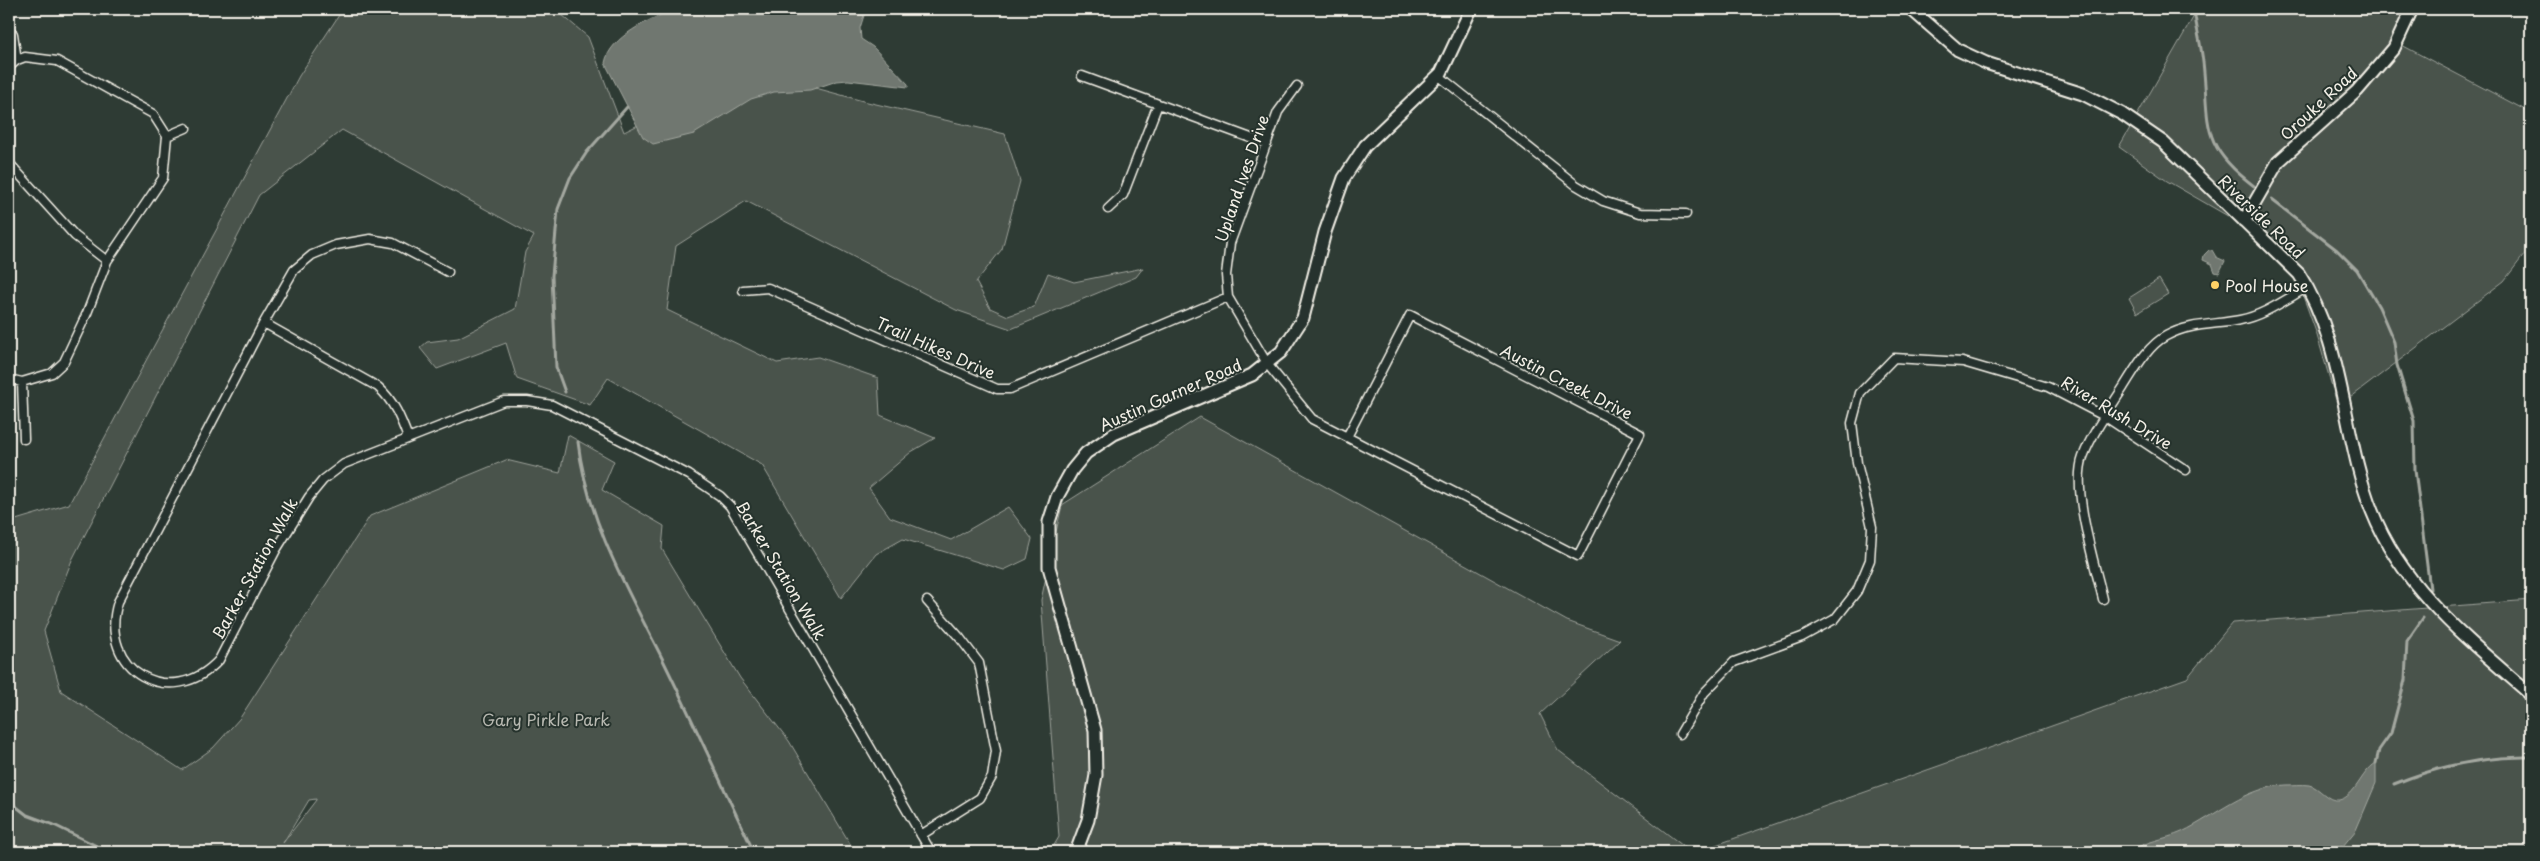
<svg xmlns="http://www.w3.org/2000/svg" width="2540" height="861" font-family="'Playpen Sans',sans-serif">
	<rect width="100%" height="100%" fill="#2e3b34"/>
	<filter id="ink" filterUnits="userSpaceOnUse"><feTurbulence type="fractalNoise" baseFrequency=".02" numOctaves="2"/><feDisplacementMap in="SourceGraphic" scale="10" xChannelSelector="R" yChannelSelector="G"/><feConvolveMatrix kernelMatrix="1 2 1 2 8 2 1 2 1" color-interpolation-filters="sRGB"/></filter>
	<g filter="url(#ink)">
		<path fill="#48524c" stroke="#9ea29a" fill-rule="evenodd" d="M343,9H555L588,37L624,132L750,70L863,101L1005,134L1020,181L1002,249L976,282L990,308L1008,316L1034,307L1048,273L1074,282L1143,268L1136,277L1011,329L956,310L746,201L676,246L667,310L777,363L818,357L878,378L880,415L935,438L911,452L869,488L890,517L951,540L1008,507L1032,539L1027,559L1004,570L903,539L876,554L841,598L762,465L608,378L590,405L517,379L506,343L437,369L420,348L427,342L458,338L515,309L525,252L534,236L342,130L259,195L72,560L44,631L61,691L182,770L213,748L240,718L370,516L506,460L560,473L568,435L614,461L602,490L664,526L662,549L740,678L789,741L855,852H9V522L69,504L299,76ZM316,799V800L283,843L309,800Z
			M2198,9H2406L2394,41L2531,113V246L2504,281L2338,407L2316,332L2295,274L2240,223L2167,181L2119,147Z
			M2159,279L2168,294L2137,313L2129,298Z
			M1200,417L1567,621L1620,640L1540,714L1558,750L1691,852H1050L1059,837L1041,600L1062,505Z
			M2531,600V843L2523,852H1696L2187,678L2232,623Z"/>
		<path fill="#6f7770" stroke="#a4a8a0" d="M673,9H866L860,28L861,39L873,47L908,84V87L848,80L837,81L810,90L774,92L751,99L694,134L653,144L643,137L605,63C610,36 650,20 673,9Z
			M2209,250H2212L2216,257L2225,261L2219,273L2215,272L2212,264L2203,260L2204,255Z
			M2376,763V783L2356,830L2343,846L2332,851L2129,852C2147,840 2164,840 2182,832C2217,815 2246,787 2286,785C2293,785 2302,784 2309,785C2320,787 2327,802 2339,800C2356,796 2360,773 2376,763Z"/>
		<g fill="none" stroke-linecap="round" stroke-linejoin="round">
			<path stroke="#a4a8a0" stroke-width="3" d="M2194,9C2196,27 2201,44 2203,62C2210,123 2198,144 2254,186
				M2272,200L2337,250L2357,270L2379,307L2394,342L2397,365L2414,421L2415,470L2430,589
				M565,392L556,367L552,276L558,209L570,178L587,152L627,107
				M578,442C587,520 628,591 663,660C694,723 723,788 754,852
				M2376,763L2379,750L2391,733L2405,680L2407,641L2423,618
				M2394,784C2438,766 2483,756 2531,757
				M9,801L27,815L54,825L109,852"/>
			<g stroke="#f4f1e8" stroke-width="11">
				<path id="street" d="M13,34L17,60
					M9,67L17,60L25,57L57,61L153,114L167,136L163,178L107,261L87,313L64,362L52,373L22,382L9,379
					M1438,75L1576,185L1603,201L1640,213L1686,214
					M1082,76L1267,144
					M1297,86L1278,112L1230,243L1226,275L1228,297L1268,365L1312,419L1578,556L1640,434L1410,315L1347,437
					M167,136L186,128
					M9,163L75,236L107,261
					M1108,209L1123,195L1158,104
					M448,272L393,243L370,239L336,245L312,255L294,270L262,326L118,602C97,670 171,712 219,660L276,550L309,497L323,480L344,464L504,401H527L552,405L689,475L720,496L730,506L931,852
					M743,290L768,288L997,389H1010L1228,297
					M264,323L378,387C394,401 401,419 408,438
					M22,382L24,439
					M2103,599C2095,565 2071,489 2083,457C2092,433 2109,410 2123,388C2134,371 2147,346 2166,336C2189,323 2215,325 2240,320C2265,315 2286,299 2308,287
					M1680,734L1704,693L1734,662L1802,637L1835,619L1857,591L1870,560L1872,527L1857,463L1852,423L1860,393L1894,358L1963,362L2048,387L2104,416L2186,470
					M921,835L980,798L992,777L996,751L979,663L960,638L927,601"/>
			</g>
			<g stroke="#f4f1e8" stroke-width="15">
				<path id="secondary" d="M1911,9L1958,50L1986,63L2083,94L2122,114L2163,142L2299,274C2345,344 2342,435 2372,511C2403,590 2470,641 2531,695
					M2244,221L2278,162L2357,91L2394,48L2412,9
					M1076,852L1088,820L1096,775L1095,730L1049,567V522L1057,497L1072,470L1086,453L1114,434L1252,375L1281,352L1303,318L1325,232L1344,178L1365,146L1441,73L1471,9"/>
			</g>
			<use href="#street" stroke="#26332d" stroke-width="8"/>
			<use href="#secondary" stroke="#26332d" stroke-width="11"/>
		</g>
	</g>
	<circle fill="#ffd166" stroke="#26332d" stroke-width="2" cx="2215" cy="285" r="5"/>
	<g text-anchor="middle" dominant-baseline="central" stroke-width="4" stroke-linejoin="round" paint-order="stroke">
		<g font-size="16" fill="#f4f1e8" stroke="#26332d">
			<text transform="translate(2318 103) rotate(-43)">Orouke Road</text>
			<text transform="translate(1241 178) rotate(-71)">Upland Ives Drive</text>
			<text transform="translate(2262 216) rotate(44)">Riverside Road</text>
			<text transform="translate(936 347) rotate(24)">Trail Hikes Drive</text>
			<text transform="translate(1567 381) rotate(27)">Austin Creek Drive</text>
			<text transform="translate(1170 394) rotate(-24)">Austin Garner Road</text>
			<text transform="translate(2117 412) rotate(31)">River Rush Drive</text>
			<text transform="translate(254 568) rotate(-61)">Barker Station Walk</text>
			<text transform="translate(782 570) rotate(59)">Barker Station Walk</text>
		</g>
		<g font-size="16" fill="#f4f1e8" stroke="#26332d" text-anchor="start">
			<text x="2225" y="285">Pool House</text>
		</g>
		<g font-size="16" fill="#b8b9b1" stroke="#26332d">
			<text x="546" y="719">Gary Pirkle Park</text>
		</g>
	</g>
	<rect width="2540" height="861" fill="none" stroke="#26332d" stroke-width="30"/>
	<rect x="15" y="15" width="2510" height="831" fill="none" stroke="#f4f1e8" stroke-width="2" filter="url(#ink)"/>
</svg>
